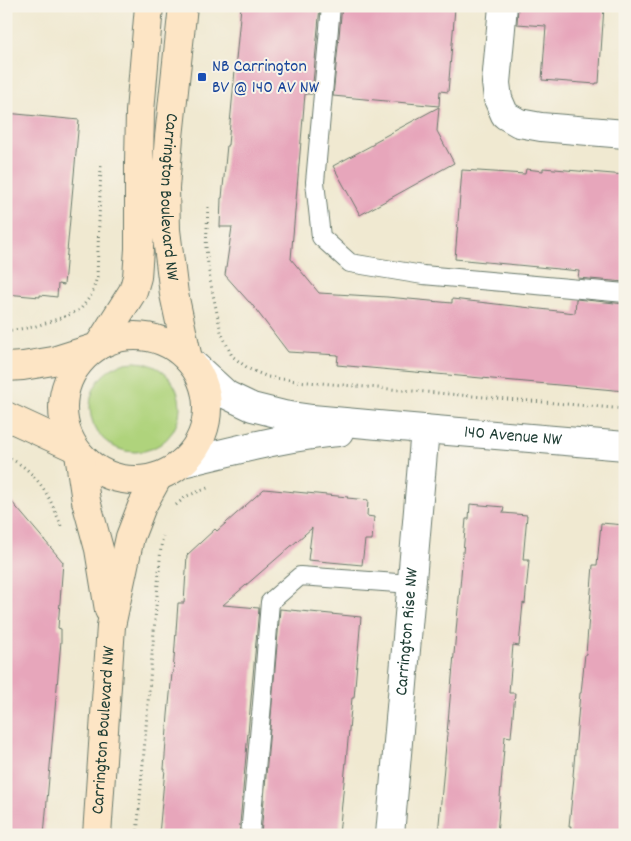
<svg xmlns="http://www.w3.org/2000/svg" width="631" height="841" font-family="Dekko,sans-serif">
	<rect width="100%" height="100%" fill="#f7f3e8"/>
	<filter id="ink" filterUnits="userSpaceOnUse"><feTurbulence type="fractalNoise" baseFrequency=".02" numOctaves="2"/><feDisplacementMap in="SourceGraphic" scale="10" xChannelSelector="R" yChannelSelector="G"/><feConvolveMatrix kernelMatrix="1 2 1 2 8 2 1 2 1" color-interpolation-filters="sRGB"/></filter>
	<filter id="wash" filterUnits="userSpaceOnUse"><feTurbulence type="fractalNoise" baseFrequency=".0096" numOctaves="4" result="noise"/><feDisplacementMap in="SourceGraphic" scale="20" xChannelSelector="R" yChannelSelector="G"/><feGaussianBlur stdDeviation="1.12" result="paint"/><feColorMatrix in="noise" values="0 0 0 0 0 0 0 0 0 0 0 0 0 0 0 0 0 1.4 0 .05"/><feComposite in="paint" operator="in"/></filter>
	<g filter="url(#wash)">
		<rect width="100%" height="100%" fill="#f0e9d1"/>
		<path fill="#afd37c" stroke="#678858" d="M90 407a45 45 0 1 1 90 0a45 45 0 1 1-90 0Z"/>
		<g id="blocks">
			<path fill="#e7a6bb" d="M241,6H320L312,94H305L291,259L319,293L387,297L452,303V299L575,313L576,299L625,304V391L337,365L338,355L288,352L250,302H249L225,275L232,227H220L221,198H222L227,145H228Z
				M342,6H440L455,8L448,92L440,91L439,106L333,96Z
				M518,6H604L599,83H596V84L542,80L546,26L517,24Z
				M439,107L437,131L454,163L360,215L333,166L374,144V142Z
				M6,113L79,120L64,285L58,284L57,297L40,295V297L6,294Z
				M543,168L625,175V282L578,278L579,271L455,259L462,170L525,174L526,169L543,171Z
				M264,489L348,497L347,498L368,500L367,516L374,517L372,540H365L362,565L308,560L312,528L223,605L259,608L239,835H159L165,769H164L168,715L172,673H173L178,603H184L187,555L215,529L217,531Z
				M6,495L63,562L58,628L61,629V641L44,835H6Z
				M470,504L504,507L503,513L527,515L523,560H529L525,604L523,603L519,646L513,645L509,693H515L511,737L505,736L497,835H438L466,519H469Z
				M601,523L625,525V835H570L571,826H569L574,777L573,776L580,693H581L585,654H586L593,565H597Z
				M280,609L361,617L354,698H352L339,835H261Z"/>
		</g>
	</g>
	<g filter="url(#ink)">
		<use href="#blocks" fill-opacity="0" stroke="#68796b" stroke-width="1"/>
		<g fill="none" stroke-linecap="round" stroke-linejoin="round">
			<g stroke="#68796b" stroke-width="20">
				<path id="lane" d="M331,6L315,182L321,237L350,263L423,275L625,293
					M250,835L262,704L270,602L300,576L411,584"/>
			</g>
			<g stroke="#68796b" stroke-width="30">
				<g id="street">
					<path d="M503,6L496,83L498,99L505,115L519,123L541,127L625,134"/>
					<path id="s1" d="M192,363L227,395L252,407L284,415L312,419L400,427L625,446"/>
					<path d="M182,463C234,451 286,436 339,432"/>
					<path id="s2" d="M390,835L425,429"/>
				</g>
			</g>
			<g stroke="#68796b" stroke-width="30">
				<g id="secondary">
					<path id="s3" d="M183,6L169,137L165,188L166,230L174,294L188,359"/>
					<circle cx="135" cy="408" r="72"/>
					<path d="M99,345L133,291L137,277L139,249V162L140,112L149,6"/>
					<path d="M6,367L23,366L53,361L91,349"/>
					<path d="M6,416L73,447"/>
					<path d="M79,454L86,501L99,549L109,610"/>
					<path id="s4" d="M97,835L111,626L130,537L142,506L158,477"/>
				</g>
			</g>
			<path stroke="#68796b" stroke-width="3" stroke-dasharray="1 4" stroke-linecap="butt" d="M208,207L206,248L210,280L221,332L232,356L249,369L268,377L296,381L625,409
				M6,331L33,327L61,318L80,310L92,294L97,277L101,166
				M6,457C37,469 52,500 62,529
				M176,505L187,496L210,487
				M137,835L161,547L163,536"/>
			<use href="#lane" stroke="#fff" stroke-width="18"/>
			<use href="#street" stroke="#fff" stroke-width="28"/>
			<use href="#secondary" stroke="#fde5c5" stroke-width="28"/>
		</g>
	</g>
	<rect fill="#1a4fb4" stroke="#f7f3e8" stroke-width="2" x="197" y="72" width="10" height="10" rx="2.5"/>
	<g text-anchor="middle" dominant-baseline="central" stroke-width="4" stroke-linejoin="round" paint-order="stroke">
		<g font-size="18" fill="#164399" stroke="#f7f3e8" text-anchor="start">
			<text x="212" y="67">NB Carrington<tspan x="212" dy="21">BV @ 140 AV NW</tspan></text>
		</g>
		<g font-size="18" fill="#1f3d34" stroke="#f7f3e8">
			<text stroke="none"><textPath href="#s3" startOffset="192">Carrington Boulevard NW</textPath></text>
			<text stroke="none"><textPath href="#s1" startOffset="338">140 Avenue NW</textPath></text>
			<text stroke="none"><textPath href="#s2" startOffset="204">Carrington Rise NW</textPath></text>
			<text stroke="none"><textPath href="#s4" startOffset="105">Carrington Boulevard NW</textPath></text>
		</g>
	</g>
	<rect width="631" height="841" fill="none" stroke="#f7f3e8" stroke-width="25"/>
</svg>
